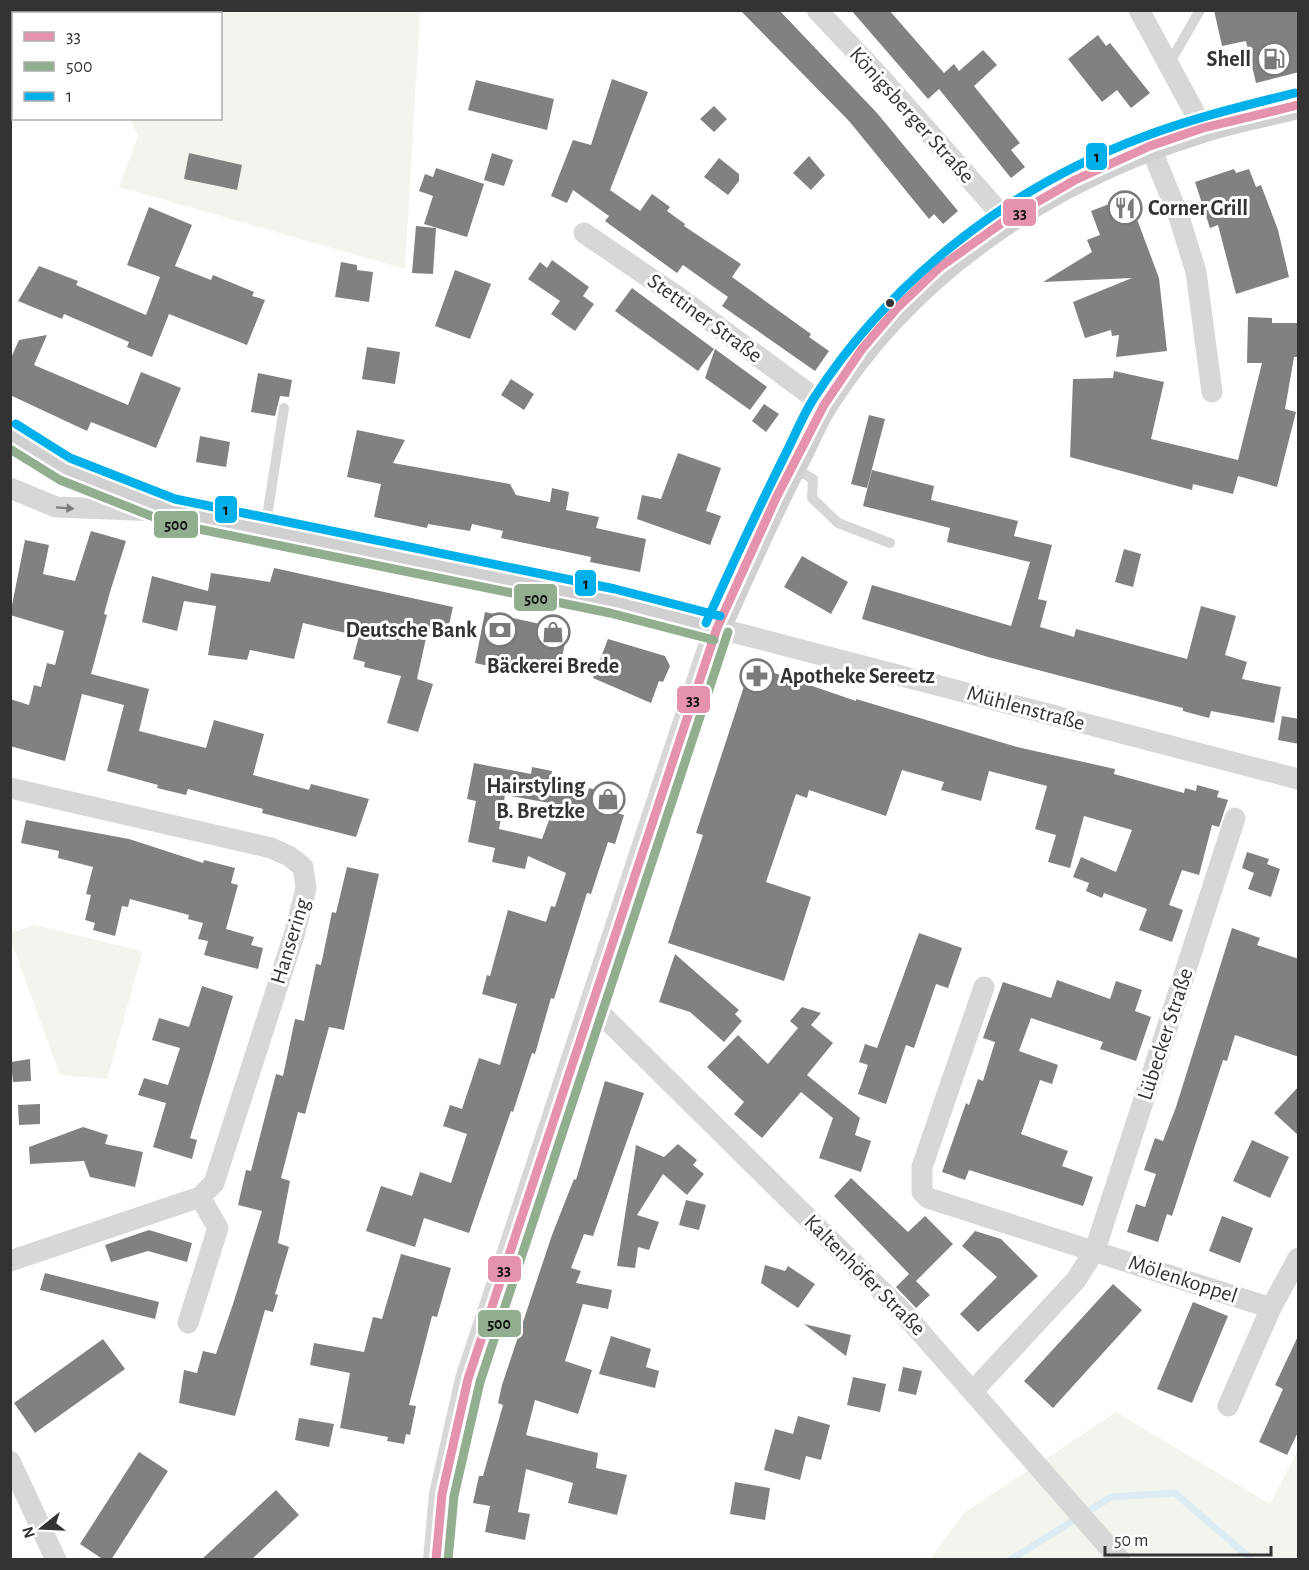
<svg xmlns="http://www.w3.org/2000/svg" width="1309" height="1570" font-family="'Alegreya Sans',sans-serif">
	<rect width="100%" height="100%" fill="#fff"/>
	<path fill="#f1f5ed" d="M114,10L420,11L405,269L119,187L138,136L130,119L220,118V14H114Z
		M34,925L143,951L107,1079L60,1075L11,941V933Z
		M1116,1412L1270,1504L1298,1450V1559L929,1560L964,1513Z"/>
	<g fill="none" stroke-linecap="round" stroke-linejoin="round">
		<path stroke="#ddebf3" stroke-width="7" d="M1010,1560L1111,1497L1175,1493L1252,1560"/>
	</g>
	<path fill="#818181" fill-rule="evenodd" d="M740,10H779L877,113L958,211L943,224L934,214L929,219L849,121Z
		M851,10H889L944,73L954,64L959,71L983,50L997,65L974,86L1020,143L1011,150L1025,167L1011,178L939,89L928,99Z
		M1214,10H1299V72L1256,83L1246,41L1222,46Z
		M1098,35L1106,46L1110,43L1150,93L1131,108L1117,90L1102,102L1068,59Z
		M612,79L648,92L610,190L640,211L652,194L670,207L667,211L685,224L684,226L741,264L732,277L811,334L809,337L829,351L815,371L722,306L728,297L683,265L677,273L605,221L609,216L573,190L567,203L551,196L573,140L591,145Z
		M476,80L554,99L547,130L468,110Z
		M714,106L727,119L714,132L700,119Z
		M189,153L242,165L237,190L184,179Z
		M492,153L513,160L504,186L484,180Z
		M809,156L825,175L811,190L793,173Z
		M719,158L739,174V181L728,195L704,177Z
		M436,168L484,184L467,237L424,224L433,196L419,191L425,174L433,177Z
		M1234,169L1236,173L1249,169L1256,187L1261,185L1278,230L1289,277L1236,294L1218,225L1210,228L1195,182Z
		M1133,195L1140,213L1135,214L1159,278L1167,351L1116,357L1119,335L1112,336L1111,330L1085,338L1073,302L1132,278L1043,282L1092,252L1087,240L1100,235L1091,211Z
		M149,207L192,225L175,266L211,280L213,275L254,292L252,296L265,300L247,345L169,314L152,357L127,347L129,342L64,314L62,319L18,301L39,266L78,281L76,285L146,315L160,277L127,265Z
		M416,226L436,228L433,274L412,273Z
		M552,260L589,287L583,296L594,304L575,331L551,314L560,301L528,279L540,262L547,268Z
		M341,262L357,265V270L373,272L369,302L335,297Z
		M455,270L491,284L470,339L435,326Z
		M632,288L714,349L698,371L615,311Z
		M1248,317L1272,318V323H1299V357H1294L1285,409L1296,412L1277,487L1238,476L1233,494L1193,484L1192,490L1070,457L1073,379L1113,378L1114,371L1164,382L1151,439L1238,460L1262,363H1247Z
		M47,335L34,365L128,405L141,372L181,388L156,448L91,422L87,431L10,395V360L19,340Z
		M367,347L400,352L395,384L362,379Z
		M715,349L767,387L750,410L705,378Z
		M258,373L292,380L289,397L280,396L275,416L251,412Z
		M511,379L534,394L524,410L501,395Z
		M764,404L779,414L766,432L752,421Z
		M869,415L885,419L867,488L851,484Z
		M357,430L405,440L393,463L510,484L516,495L550,502L552,488L569,492L566,510L599,517L596,528L646,539L640,572L590,562L591,557L501,538L503,531L472,524L470,531L428,524L427,528L374,517L381,484L347,477Z
		M200,436L230,442L226,467L196,462Z
		M678,453L721,468L706,511L721,516L710,545L637,519L642,495L661,499Z
		M872,470L934,486L931,500L1018,521L1014,536L1052,545L1038,599L1047,601L1040,627L1074,637L1076,629L1187,659L1201,606L1236,616L1225,655L1247,662L1242,679L1281,687L1274,723L1211,711L1209,718L1183,711V708L988,657L862,619L872,585L1011,626L1030,562L947,542L950,528L863,506Z
		M91,531L126,541L110,592L104,614L107,615L91,674L149,689L139,731L206,748L214,720L264,734L253,775L309,790L311,784L369,799L356,837L262,813L263,809L188,789L186,795L157,788L158,785L107,771L124,705L82,694L65,761L10,746V699L29,705L34,685L41,687L47,663L55,665L64,631L10,615L25,540L49,545L43,574L75,581Z
		M1124,549L1141,554L1133,587L1115,582Z
		M802,556L848,582L831,614L784,587Z
		M274,568L453,607L447,634L428,629L417,679L433,684L418,732L387,723L401,676L364,667L365,662L353,659L359,636L303,623L294,659L250,650L247,660L208,655L216,606L184,601L177,631L142,622L152,576L208,591L211,573L270,582Z
		M485,612L568,630L558,675L525,668L524,674L475,663Z
		M608,639L665,656L670,666L663,682L659,681L651,703L593,678Z
		M751,665L856,701V699L1017,747L1115,769L1114,774L1184,793L1185,788L1196,791L1197,785L1219,791L1217,797L1228,800L1219,827L1212,825L1199,875L1182,870L1169,905L1183,910L1172,942L1139,930L1147,909L1104,893L1102,898L1086,891L1089,883L1073,877L1081,857L1116,872L1132,830L1084,816L1070,868L1048,862L1056,835L1035,829L1047,786L989,771L981,801L941,790L944,782L902,770L886,816L809,790L807,798L796,794L766,882L811,897L784,981L668,943L703,835L696,833Z
		M1282,716L1299,719V744L1278,740Z
		M474,763L531,774L532,767L552,771L550,781L587,796L589,788L622,798L617,813L624,815L615,844L608,842L591,894L587,893L554,999L551,998L535,1054L532,1053L513,1112L511,1111L469,1233L424,1218L415,1247L366,1231L381,1186L412,1196L420,1172L451,1183L467,1134L443,1126L450,1105L462,1109L479,1058L500,1065L517,1004L482,994L487,975L490,976L508,910L546,922L551,906L555,907L566,873L528,856L525,869L492,862L495,848L468,842L476,801L467,799ZM505,795L555,804L542,839L499,829Z
		M26,820L129,839L203,863L204,860L235,868L231,883L238,885L226,929L254,937L251,945L263,948L258,969L204,955L208,941L198,939L203,923L188,919L189,915L130,899L128,907L122,906L115,936L93,930L95,923L85,920L91,895L86,894L93,867L58,858L59,851L21,843Z
		M1247,852L1269,859L1267,864L1280,869L1271,897L1248,889L1254,873L1242,868Z
		M347,867L379,874L344,1030L329,1027L305,1114L298,1112L281,1178L290,1181L278,1243L289,1247L275,1294L278,1295L273,1312L265,1310L235,1416L179,1403L184,1370L197,1373L203,1351L216,1354L233,1304L262,1211L238,1205L246,1170L251,1171L276,1074L283,1076L295,1019L304,1021L316,964L321,965L332,912L336,913Z
		M1232,928L1260,938L1257,945L1299,959V1057L1235,1035L1227,1061L1223,1060L1172,1216L1167,1214L1158,1242L1127,1232L1136,1204L1145,1207L1156,1174L1144,1170L1155,1138L1163,1141L1176,1107Z
		M919,933L962,948L948,988L936,984L914,1048L906,1045L886,1104L858,1094L868,1065L859,1062L865,1044L877,1048Z
		M675,954L739,1010L735,1014L742,1021L724,1042L690,1012L659,1002Z
		M1057,980L1110,999L1116,981L1142,990L1135,1011L1151,1017L1136,1061L1100,1049L1103,1042L1031,1018L1019,1051L1058,1065L1052,1084L1040,1080L1021,1134L1068,1151L1062,1166L1093,1177L1083,1206L969,1170L965,1180L942,1172L966,1103L969,1105L978,1079L983,1081L995,1042L983,1038L1003,982L1051,998Z
		M202,986L233,996L190,1138L197,1140L192,1159L153,1147L166,1103L138,1095L144,1078L168,1085L180,1048L152,1040L159,1018L189,1027Z
		M802,1007L821,1013L811,1025L833,1043L807,1075L860,1118L855,1135L871,1141L861,1172L819,1158L833,1118L801,1092L762,1138L734,1114L744,1102L707,1067L738,1035L768,1064L798,1028L790,1021Z
		M30,1059L31,1081L13,1082L11,1062Z
		M605,1081L644,1093L593,1236L584,1234L571,1268L581,1271L576,1283L612,1290L608,1309L583,1304L565,1361L592,1370L578,1414L535,1400L526,1435L598,1453L596,1468L627,1475L617,1515L568,1503L573,1483L526,1469L518,1512L530,1514L525,1540L485,1532L490,1506L473,1503L479,1476H483L503,1405L498,1403L502,1385L552,1235L574,1179L576,1180Z
		M1299,1086V1136L1274,1113Z
		M40,1104V1124L19,1125L18,1105Z
		M83,1127L108,1135L105,1144L143,1152L135,1187L90,1177L84,1161L30,1164L29,1147Z
		M1252,1140L1289,1157L1270,1198L1233,1181Z
		M678,1144L697,1160L693,1165L704,1174L687,1195L663,1174L637,1215L659,1222L649,1250L638,1247L635,1268L617,1266L636,1145L664,1157Z
		M851,1178L908,1232L925,1216L953,1244L916,1281L930,1295L916,1308L896,1287L909,1274L914,1279L834,1196Z
		M686,1200L706,1205L699,1230L679,1225Z
		M1222,1216L1253,1228L1240,1263L1209,1251Z
		M149,1230L192,1243L187,1262L148,1251L111,1262L105,1245Z
		M975,1231L1001,1239L1038,1276L978,1332L960,1314L997,1277L962,1246Z
		M401,1254L451,1268L437,1317L432,1316L409,1405L416,1406L410,1435L406,1434L404,1444L387,1441L388,1437L340,1428L350,1373L310,1365L314,1343L364,1352L373,1317L382,1319Z
		M765,1265L785,1271L788,1266L815,1284L798,1308L761,1283Z
		M45,1273L159,1302L155,1319L40,1290Z
		M1113,1284L1142,1310L1053,1408L1024,1381Z
		M1193,1302L1228,1316L1192,1403L1157,1389Z
		M804,1324L851,1335L846,1356Z
		M1299,1334V1430L1287,1455L1259,1442L1283,1389L1275,1385Z
		M611,1336L651,1349L646,1367L659,1371L655,1388L599,1374Z
		M103,1339L125,1369L35,1433L14,1403Z
		M903,1367L922,1371L916,1395L898,1391Z
		M853,1377L886,1384L880,1412L847,1405Z
		M798,1416L830,1425L821,1460L806,1456L800,1480L764,1470L775,1429L793,1434Z
		M299,1418L334,1424L329,1447L295,1440Z
		M139,1452L168,1471L111,1560H104L80,1544Z
		M735,1482L770,1488L765,1520L730,1514Z
		M276,1490L299,1515L251,1560H201Z"/>
	<g fill="none" stroke-linecap="round" stroke-linejoin="round">
		<path stroke="#d7d7d7" stroke-width="10" d="M1169,64L1200,10
			M792,467L813,479L812,498L838,523L890,543
			M265,529L284,408"/>
		<path stroke="#d7d7d7" stroke-width="21" d="M817,10L881,78L1006,220
			M1139,10L1203,128
			M1150,146L1179,217L1196,272L1212,392
			M584,233L678,297L824,405
			M10,488L56,507L159,511
			M717,628L1298,779
			M10,788L271,848L289,856L303,867L306,888L295,932L214,1183L200,1197L10,1261
			M984,987L922,1167V1192L928,1198L1271,1308
			M593,1006L900,1309L1120,1560
			M188,1323L218,1228L200,1197
			M974,1390L1076,1280L1095,1250L1235,818
			M1228,1406L1271,1308L1298,1258
			M10,1461L56,1560"/>
		<path stroke="#d7d7d7" stroke-width="26" d="M436,1560L442,1494L468,1379L717,628"/>
		<path stroke="#d0d0d0" stroke-width="28" d="M10,434L65,469L172,511L613,601L717,628C743,570 768,512 798,456C807,438 814,420 825,403C911,268 1049,176 1202,129C1233,119 1266,113 1298,105"/>
		<g stroke="#fff" stroke-width="14">
			<path id="bus-1" d="M436,1560L442,1494L468,1379L717,628L776,498L824,405L862,349L897,308L940,267L1006,220L1075,180L1150,146L1203,128L1298,105"/>
		</g>
		<g stroke="#fff" stroke-width="14">
			<path id="bus-2" d="M10,449L60,480L169,523L610,613L714,640
				M448,1560L454,1496L480,1382L728,632"/>
		</g>
		<g stroke="#fff" stroke-width="14">
			<path id="bus-3" d="M16,424L70,458L175,499L615,589L720,616
				M706,623C732,565 759,507 787,451C796,433 803,415 814,398C891,279 1010,187 1143,137C1193,118 1243,106 1295,93"/>
		</g>
		<use href="#bus-1" stroke="#e593ac" stroke-width="9"/>
		<use href="#bus-2" stroke="#91ae8f" stroke-width="9"/>
		<use href="#bus-3" stroke="#00b0ea" stroke-width="9"/>
	</g>
	<defs><path id="oneway-solid" d="M-6-.8H1V-3.2L6.5 0L1 3.2V.8H-6Z" transform="scale(1.5)"/></defs>
	<use fill="#7d7d7d" href="#oneway-solid" transform="translate(65 508) rotate(4)"/>
	<defs>
		<g id="fuel-ring" transform="scale(1.725)"><circle r="9.5" fill="#fff" stroke="#7a7a7a" stroke-width="1.5"/><path d="M-5.5-6h7V0h2V4h1.3V-2.5L3-4.5l.8-.8L6-3V5H2.5V1h-1V6h-7ZM-4.2-4.7v3.2H.2V-4.7Z" fill="#7a7a7a"/></g>
		<g id="restaurant-ring" transform="scale(1.725)"><circle r="9.5" fill="#fff" stroke="#7a7a7a" stroke-width="1.5"/><path d="M-5-6h1v4h1v-4h1v4h1v-4h1v5L-1.5 .5V6h-2V.5L-5-1ZM5-6V6H3V1.5H1.5Q1.5-4 5-6Z" fill="#7a7a7a"/></g>
		<g id="bank-ring" transform="scale(1.725)"><circle r="9.5" fill="#fff" stroke="#7a7a7a" stroke-width="1.5"/><path d="M-6-4H6V4H-6ZM0-2.3a2.3 2.3 0 1 0 0 4.6a2.3 2.3 0 1 0 0-4.6Z" fill="#7a7a7a"/></g>
		<g id="shop-ring" transform="scale(1.725)"><circle r="9.5" fill="#fff" stroke="#7a7a7a" stroke-width="1.5"/><path d="M-5-2.5h2.3a2.7 3.5 0 0 1 5.4 0H5L5.5 6h-11ZM-1.5-2.5h3a1.5 2.3 0 0 0-3 0Z" fill="#7a7a7a"/></g>
		<g id="pharmacy-ring" transform="scale(1.725)"><circle r="9.5" fill="#fff" stroke="#7a7a7a" stroke-width="1.5"/><path d="M-2-6h4v4h4v4h-4v4h-4v-4h-4v-4h4Z" fill="#7a7a7a"/></g>
	</defs>
	<g fill-rule="evenodd">
		<use href="#fuel-ring" x="1274" y="59"/>
		<use href="#restaurant-ring" x="1125" y="208"/>
		<use href="#bank-ring" x="500" y="630"/>
		<use href="#shop-ring" x="553" y="632"/>
		<use href="#pharmacy-ring" x="757" y="676"/>
		<use href="#shop-ring" x="608" y="799"/>
	</g>
	<circle fill="#333" stroke="#fff" stroke-width="2" cx="890" cy="303" r="5"/>
	<g text-anchor="middle" dominant-baseline="central" stroke-width="6" stroke-linejoin="round" paint-order="stroke">
		<g font-size="22" font-weight="bold" fill="#333" stroke="#fff" text-anchor="end">
			<text x="1251" y="59">Shell</text>
			<text x="1148" y="208" text-anchor="start">Corner Grill</text>
			<text x="477" y="630">Deutsche Bank</text>
			<text x="553" y="666" text-anchor="middle">Bäckerei Brede</text>
			<text x="780" y="676" text-anchor="start">Apotheke Sereetz</text>
			<text x="585" y="786">Hairstyling<tspan x="585" dy="25">B. Bretzke</tspan></text>
		</g>
		<g font-size="22" fill="#333" stroke="#fff">
			<text transform="translate(912 115) rotate(48)">Königsberger Straße</text>
			<text transform="translate(705 318) rotate(36)">Stettiner Straße</text>
			<text transform="translate(1026 708) rotate(15)">Mühlenstraße</text>
			<text transform="translate(290 941) rotate(-73)">Hansering</text>
			<text transform="translate(1165 1034) rotate(-72)">Lübecker Straße</text>
			<text transform="translate(865 1275) rotate(45)">Kaltenhöfer Straße</text>
			<text transform="translate(1183 1279) rotate(18)">Mölenkoppel</text>
		</g>
	</g>
	<g stroke="#fff" stroke-width="2">
		<rect x="1085" y="142" width="23" height="29" rx="6" fill="#00b0ea"/>
		<rect x="1002" y="198" width="35" height="29" rx="6" fill="#e593ac"/>
		<rect x="214" y="495" width="24" height="29" rx="6" fill="#00b0ea"/>
		<rect x="153" y="510" width="46" height="29" rx="6" fill="#91ae8f"/>
		<rect x="574" y="569" width="23" height="28" rx="6" fill="#00b0ea"/>
		<rect x="513" y="583" width="45" height="29" rx="6" fill="#91ae8f"/>
		<rect x="676" y="685" width="35" height="29" rx="6" fill="#e593ac"/>
		<rect x="487" y="1255" width="35" height="28" rx="6" fill="#e593ac"/>
		<rect x="477" y="1309" width="45" height="29" rx="6" fill="#91ae8f"/>
	</g>
	<g font-size="16" text-anchor="middle" font-weight="bold" fill="#111">
		<text x="1097" y="162">1</text>
		<text x="1020" y="218">33</text>
		<text x="226" y="515">1</text>
		<text x="176" y="530">500</text>
		<text x="586" y="589">1</text>
		<text x="536" y="604">500</text>
		<text x="693" y="705">33</text>
		<text x="504" y="1275">33</text>
		<text x="499" y="1329">500</text>
	</g>
	<rect width="1309" height="1570" fill="none" stroke="#333333" stroke-width="24"/>
	<rect x="12" y="12" width="210" height="108" fill="#ffffff" stroke="#adadad" stroke-width="1.5"/>
	<rect x="24" y="32" width="30" height="9" fill="#e593ac" stroke="#adadad" stroke-width="1.5"/>
	<text x="66" y="42" font-size="18" fill="#333333">33</text>
	<rect x="24" y="62" width="30" height="9" fill="#91ae8f" stroke="#adadad" stroke-width="1.5"/>
	<text x="66" y="72" font-size="18" fill="#333333">500</text>
	<rect x="24" y="92" width="30" height="9" fill="#00b0ea" stroke="#adadad" stroke-width="1.5"/>
	<text x="66" y="102" font-size="18" fill="#333333">1</text>
	<g transform="translate(42 1528) rotate(252)" stroke="#ffffff" stroke-width="4.5" paint-order="stroke">
	<path d="M0-4.5L10 22L0 15L-10 22Z" fill="#333333"/>
	<text y="-9" font-size="16" font-weight="bold" text-anchor="middle" fill="#333333">N</text>
	</g>
	<path d="M1105 1546v9h166v-9" fill="none" stroke="#333333" stroke-width="3"/>
	<text x="1114" y="1546" font-size="18" fill="#333333" stroke="#ffffff" stroke-width="4.5" paint-order="stroke">50 m</text>
</svg>
